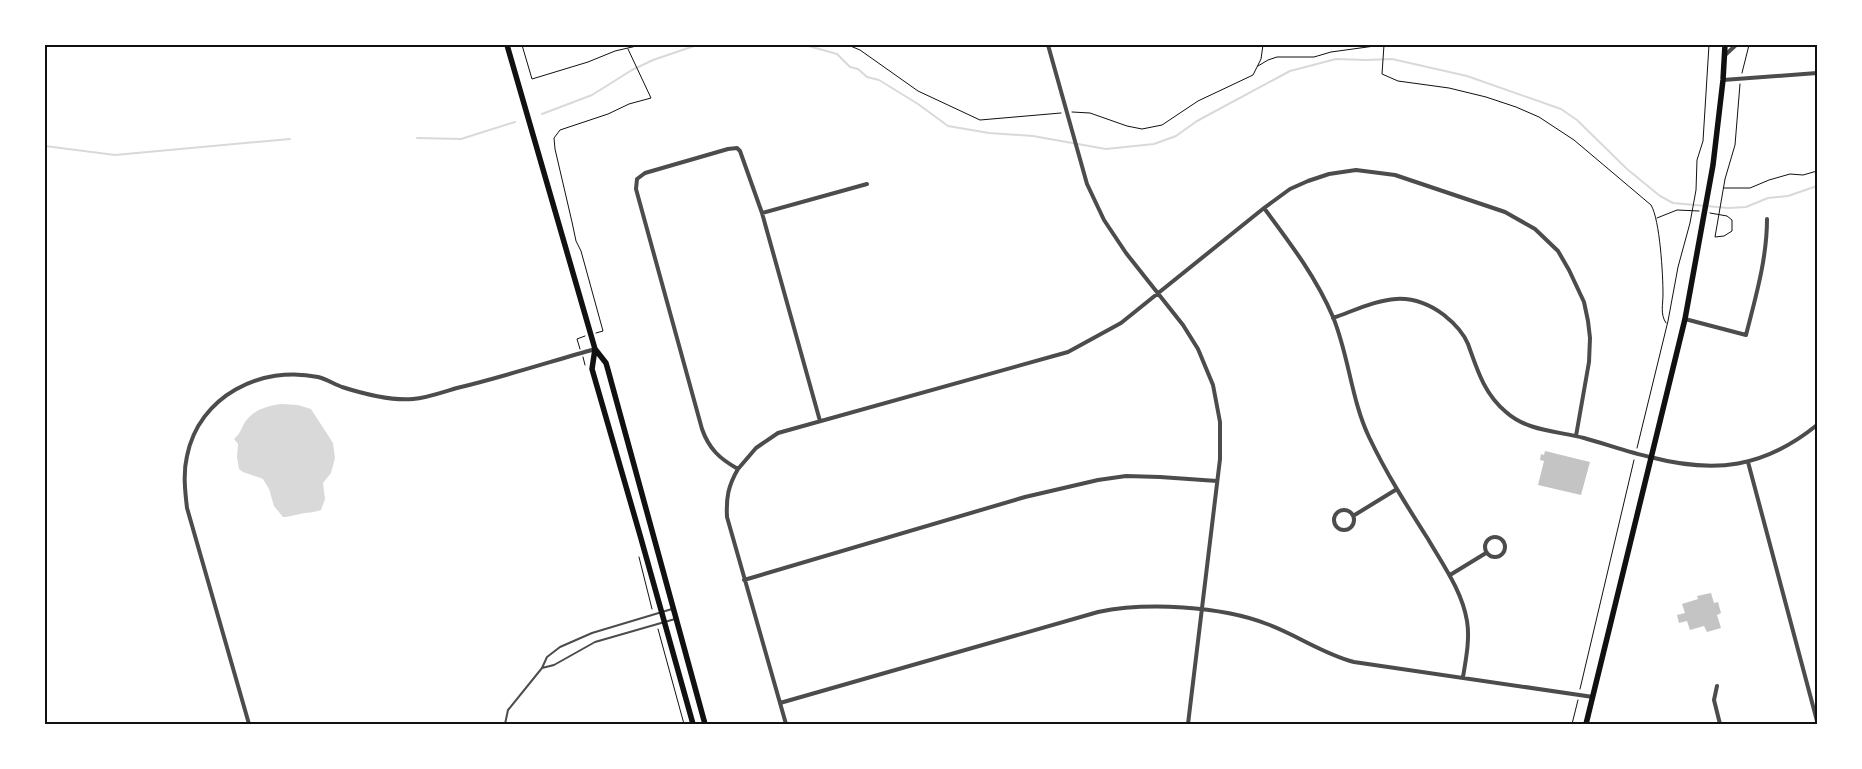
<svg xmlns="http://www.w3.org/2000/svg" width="1862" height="769" font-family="Manrope,sans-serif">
	<rect width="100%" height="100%" fill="#fff"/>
	<path fill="#d9d9d9" d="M281,404L298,405L311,409L333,443L335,458L331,473L323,483L325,499L321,510C313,513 307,512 300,514C293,515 290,517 283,517L274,506L269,489L263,479L243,472L239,469L237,457L238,444L234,439C240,434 241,429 245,422C253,410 267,406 281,404Z"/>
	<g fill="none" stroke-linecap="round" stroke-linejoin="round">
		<path stroke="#d9d9d9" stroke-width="2" d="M805,45L837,54L850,67L858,69L867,77L879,80L918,104L948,126L989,133L1033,136L1106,149L1154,144L1176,136L1197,121L1290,71L1336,59L1366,60L1392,59L1467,76L1561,109L1577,120L1627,169L1660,196L1673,203L1728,208L1746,207L1768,198L1788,196L1817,186
			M542,114L592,95L632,70L653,60L697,45
			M417,138L461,139L515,122
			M45,146L115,155L290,139"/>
	</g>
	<path fill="#c4c4c4" d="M1545,451L1590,462L1581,495L1538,485L1544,461L1540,460L1541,454L1544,455Z
		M1711,593L1714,603L1718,602L1721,613L1717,615L1721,628L1707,632L1704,626L1690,630L1687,621L1679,623L1677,615L1685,613L1682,604L1698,599L1697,596Z"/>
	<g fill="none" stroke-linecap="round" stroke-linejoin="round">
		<path stroke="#111" stroke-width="1" d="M522,45L532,79L588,62L615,51L641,45
			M848,45L860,50L918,91L980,120L1061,113
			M1384,45L1382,74L1398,81L1449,88L1486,97L1516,107L1539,117L1574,140L1651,205C1660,220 1663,275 1663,294C1663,305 1660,314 1666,323
			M1258,66L1268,60L1277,57H1314L1331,52L1382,45
			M1742,73L1749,45
			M1072,112L1090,113L1127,126L1142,129L1162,125L1198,101L1253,75L1261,59L1263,45
			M1724,188H1750L1769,180L1790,174L1803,175L1817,171
			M1710,213L1727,216L1732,220V231L1724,236L1715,237L1725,179L1735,145L1740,84
			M1657,218L1677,210L1699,211
			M596,333L603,331L581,251L576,241L572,222L555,149L554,138L560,130L608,114L629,104L651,98L628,49
			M580,349L577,339L585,336
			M583,357L585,365
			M1637,448L1668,321L1678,267L1690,223L1696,190L1697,160L1703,141L1709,45
			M639,557L652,609
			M658,629L684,724
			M1580,689L1634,460
			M1572,724L1578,700"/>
		<path stroke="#4c4c4c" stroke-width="2" d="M542,668L554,665L595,642L675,619
			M505,724L508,710L542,668L547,657L560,647L592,633L672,609"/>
		<path stroke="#4c4c4c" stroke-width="4" d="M1048,45L1087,184L1104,220L1126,253L1183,325L1198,349L1213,385L1220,422V459L1188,724
			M1724,56L1736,45
			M1723,80L1817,73
			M1264,208C1290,243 1316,277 1333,317C1349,356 1351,399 1369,437C1386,473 1407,506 1428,539C1443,565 1462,591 1467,621C1470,639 1466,659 1463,677
			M762,213L867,184
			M1333,318C1375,303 1404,285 1444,315C1454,323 1463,332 1468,344C1477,369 1484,394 1506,412C1527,431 1557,431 1584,438C1606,444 1628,452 1650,457C1715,474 1764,468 1817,425
			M1685,319L1746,335C1756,296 1767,258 1767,219
			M1748,462L1817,721
			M738,469L756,448L778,433L1068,352L1121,323L1264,208L1290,189L1308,181L1329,174L1356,170L1395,175L1505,212L1535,229L1558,251L1569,270L1584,302L1588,321L1590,338L1589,362L1576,436
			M1334 520a10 10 0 1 1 20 0a10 10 0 1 1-20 0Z
			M1353,516L1397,489
			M1485 547a10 10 0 1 1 20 0a10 10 0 1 1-20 0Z
			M1450,575L1486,553
			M744,580L1025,497L1098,480L1126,476L1160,477L1217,481
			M1717,686L1714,700L1720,724
			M780,703L1098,612C1146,602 1221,606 1267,624C1297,635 1323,654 1354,662L1593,697
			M249,724L187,508C185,491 183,473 187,456C199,396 261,365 318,377C326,379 334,384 342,387C364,394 390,401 413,399C427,398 443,392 457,388C503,377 549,362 595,349
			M786,724L727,517C726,498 728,486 738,469C720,459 709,449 702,429L636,189L637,179L645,173L728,149L737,148L740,151L762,213L820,421"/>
		<path stroke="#111" stroke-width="5.5" d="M507,45L595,349L606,363L608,370L705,724
			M595,349L592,369L640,535L693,724
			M1586,724L1685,319L1713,165L1723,80L1725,45"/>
	</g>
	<rect width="1862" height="769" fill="none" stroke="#ffffff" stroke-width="92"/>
	<rect x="46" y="46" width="1770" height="677" fill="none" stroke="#111" stroke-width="2"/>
</svg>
